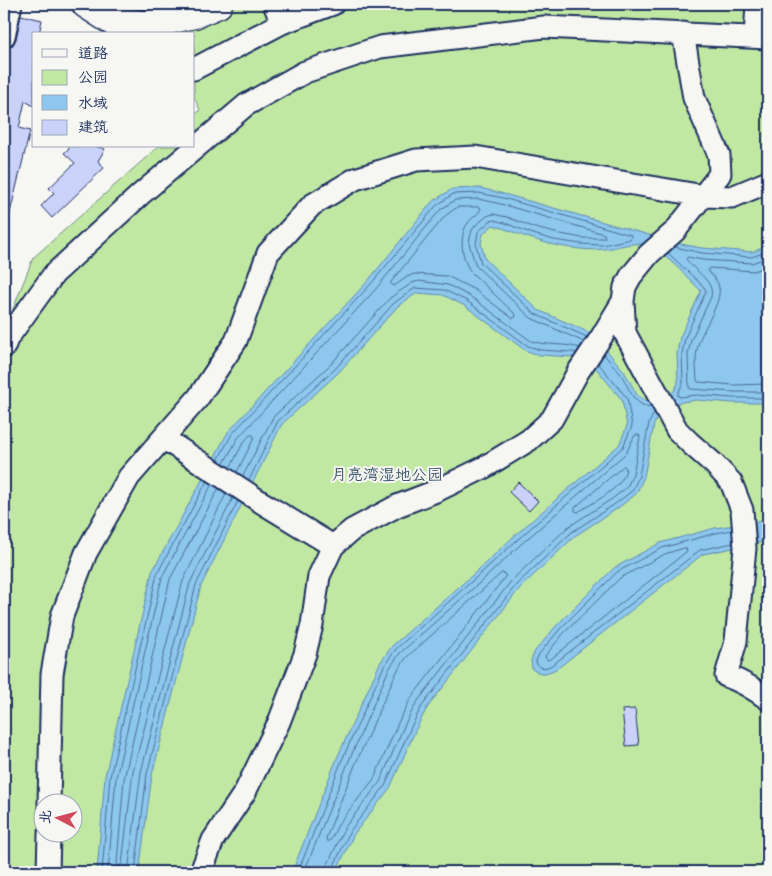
<svg xmlns="http://www.w3.org/2000/svg" width="772" height="876" font-family="Dekko,'LXGW WenKai TC',sans-serif">
	<rect width="100%" height="100%" fill="#f6f6f2"/>
	<filter id="ink" filterUnits="userSpaceOnUse"><feTurbulence type="fractalNoise" baseFrequency=".02" numOctaves="2"/><feDisplacementMap in="SourceGraphic" scale="10" xChannelSelector="R" yChannelSelector="G"/><feConvolveMatrix kernelMatrix="1 2 1 2 8 2 1 2 1" color-interpolation-filters="sRGB"/></filter>
	<g filter="url(#ink)">
		<path fill="#c1e8a3" stroke="#6e8c80" fill-rule="evenodd" d="M187,4H768V872H4V332L33,258L159,146H194V116L200,110L194,97V34H162ZM42,804H72V834H42Z"/>
		<path fill="#8dc7ed" stroke="#5f8ab4" fill-rule="evenodd" d="M480,188L504,194L681,244L702,248L753,252L768,245V403H732L696,400L682,402L670,405L659,415L654,424L644,477L636,494L618,508L575,536L520,588L427,708L416,729L390,788L354,834L336,872H292L337,758L380,663L392,646L478,570L513,537L619,445L627,426L622,400L595,367L583,361L571,357L540,355L526,351L465,306L443,295L417,293L398,306L338,373L282,424L201,586L152,775L139,872H97L105,776L152,572L228,432L367,282L432,202L452,189ZM493,225C507,229 519,235 533,239C548,244 565,248 581,249C589,250 597,250 604,249C618,248 632,241 645,245C665,252 687,277 701,291L680,337L677,353L678,383L674,391L670,394L655,402L647,401L637,395L624,371L593,334L538,310L485,259L481,244L483,234Z
			M768,520V541L703,554L558,668C547,673 543,676 532,669L531,660L535,651L556,626L614,568L660,543L715,528Z"/>
		<g fill="none" stroke-linecap="round" stroke-linejoin="round">
			<path stroke="#496c97" stroke-width="1" d="M458,207H478L481,208C479,215 472,217 468,223C458,236 462,260 471,272L515,314L516,316L514,318H512L475,290L447,276L414,274L407,277L394,286L391,284V282L445,216Z
				M675,247L702,253L752,257L768,251
				M668,253L704,287L706,291L685,338L682,354L683,383L678,393V396L680,397L697,395L732,398H768
				M768,257L752,263L702,260L688,257L686,259C694,271 715,281 711,297L691,340L688,354L689,388L691,389L733,392H768
				M768,266L754,271L710,268L708,269V272C712,275 716,279 718,284C725,299 702,329 698,345C695,356 696,368 697,380L698,382L733,385L768,384
				M604,354C609,361 615,367 620,373C629,386 632,406 651,407
				M218,460L232,434L370,285L436,206L453,194L479,193L503,198L631,235V238L630,239L603,245L581,244L554,240L533,234L505,223L494,220L490,221L478,232L476,245L481,263L535,314L587,337
				M224,463L238,438L375,290L440,210L455,200L478,199L501,204L604,234L605,237L603,238H582L555,233L535,228L507,217L493,214L487,216L475,226L472,230L469,242L470,247L476,266L531,318L584,342
				M624,466L626,468C624,488 594,502 578,512L575,511V508Z
				M230,468L243,443L250,435H253L254,438L237,472
				M243,476L273,417L330,365L390,298L412,283L419,281L448,285L471,297L531,341C547,346 564,343 580,348
				M249,480L278,421L335,369L394,303L415,288L444,290L467,301L528,346L541,350L572,352L576,353
				M219,488L170,579L124,779L117,863L118,866L121,865L122,864L133,771L183,581L226,494
				M732,530L716,533L662,548L617,572L560,629L539,654L536,661L537,665C543,670 549,667 555,663L700,550L733,543
				M685,548L687,550L686,552L552,658L548,660L546,659L545,656L564,633L620,578L665,554Z
				M502,573L505,574V577L411,698L399,721L374,779L339,823L330,841H327L326,838L355,765L396,673L406,658Z
				M102,872L110,777L157,574L207,481
				M108,872L116,778L162,577L212,484
				M128,872L141,772L190,583L233,498
				M135,872L147,774L196,585L238,501
				M298,872L342,760L384,666L396,649L481,573L516,541L623,447L632,426L627,398L598,363
				M304,872L348,763L389,669L400,653L485,578L520,545L626,453L635,435H639L640,437L633,474L627,487L612,499L568,527L512,580L417,702L405,724L380,782L345,827L327,866L326,872
				M332,872L333,868L350,831L385,786L411,727L422,706L516,585L572,532L615,504L632,491L639,476L649,423L654,413"/>
		</g>
		<path fill="#cbd2fa" stroke="#1b2f5e" d="M21,15L42,20L39,34H34V106L25,101L19,128L30,131L8,221H4V59L6,48L13,45L16,39Z
			M71,146H95L105,149L98,161L104,168L52,218L41,206L54,193L49,188L75,163L64,153Z
			M518,482L538,501L529,511L509,492Z
			M635,709L639,745L626,746L622,710Z"/>
		<g fill="none" stroke-linecap="round" stroke-linejoin="round">
			<g stroke="#1b2f5e" stroke-width="25">
				<path id="minor" d="M274,4L282,23
					M4,36L11,4
					M755,37L757,4
					M194,69L282,23L333,4
					M623,301L625,333L677,430L690,443L714,464L731,482L742,510L745,548L736,641L726,676C742,681 754,689 768,699
					M4,347L7,339L54,274L141,194L246,105L305,72L380,47L544,27L768,38
					M163,438L261,502L333,546
					M49,804L52,674L62,616L86,553L129,477L198,398L236,341L268,253L312,205L355,179L416,160L475,157L704,196L732,197L768,182
					M48,872L49,834
					M201,872L213,840L245,792L279,722L305,654L312,625L319,576L333,546L352,530L397,506L436,491L485,467L529,440L552,419L578,372L602,336L623,301L625,287L631,276L649,254L675,231L720,174L719,155L694,98L683,33"/>
			</g>
			<g stroke="#1b2f5e" stroke-width="31">
				<path id="major" d="M86,4L114,22L147,25L194,14L218,4"/>
			</g>
			<use href="#minor" stroke="#f6f6f2" stroke-width="21"/>
			<use href="#major" stroke="#f6f6f2" stroke-width="28"/>
		</g>
	</g>
	<g text-anchor="middle" dominant-baseline="central" stroke-width="4" stroke-linejoin="round" paint-order="stroke">
		<g font-size="16" fill="#3c546c" stroke="#f6f6f2">
			<text x="387" y="476">月亮湾湿地公园</text>
		</g>
	</g>
	<rect width="772" height="876" fill="none" stroke="#f6f6f2" stroke-width="20"/>
	<rect x="10" y="10" width="752" height="856" fill="none" stroke="#1b2f5e" stroke-width="2" filter="url(#ink)"/>
	<rect x="32" y="32" width="162" height="115" fill="#f6f6f2" stroke="#9ea6b7"/>
	<rect x="42" y="49" width="25" height="8" fill="#f6f6f2" stroke="#9ea6b7"/>
	<text x="78" y="58" font-size="15" fill="#1b2f5e">道路</text>
	<rect x="42" y="70" width="25" height="15" fill="#c1e8a3" stroke="#9ea6b7"/>
	<text x="78" y="82" font-size="15" fill="#1b2f5e">公园</text>
	<rect x="42" y="95" width="25" height="15" fill="#8dc7ed" stroke="#9ea6b7"/>
	<text x="78" y="108" font-size="15" fill="#1b2f5e">水域</text>
	<rect x="42" y="120" width="25" height="15" fill="#cbd2fa" stroke="#9ea6b7"/>
	<text x="78" y="132" font-size="15" fill="#1b2f5e">建筑</text>
	<g transform="translate(58 818) rotate(276)"><circle r="24" fill="#f6f6f2" stroke="#9ea6b7"/>
	<path d="M0-4L9 19L0 12L-9 19Z" fill="#d1495b"/>
	<text y="-8" font-size="14" font-weight="bold" text-anchor="middle" fill="#1b2f5e">北</text>
	</g>
</svg>
